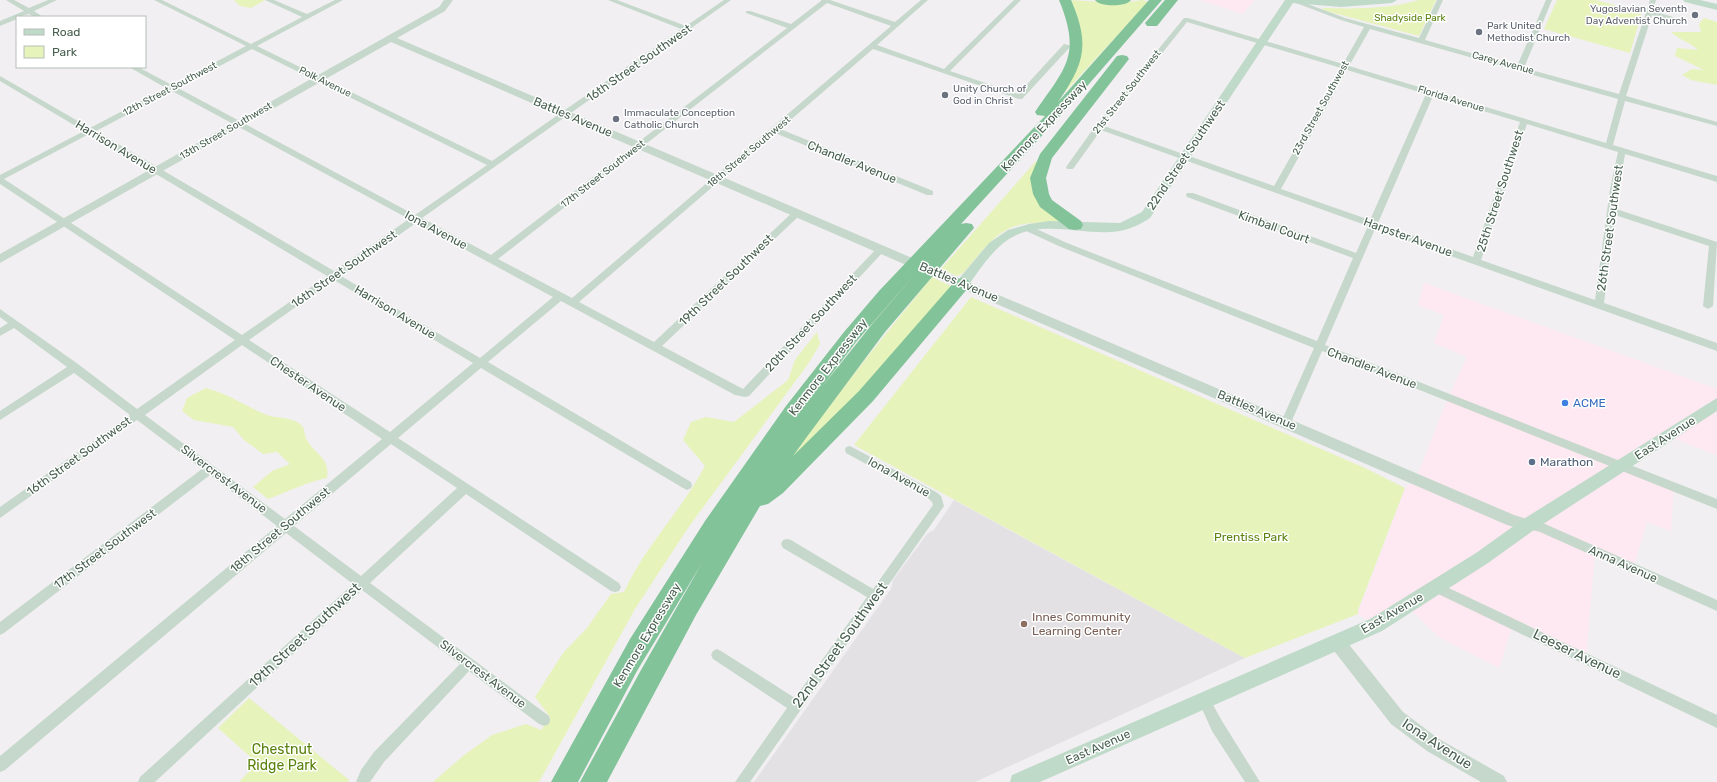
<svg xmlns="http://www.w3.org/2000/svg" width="1717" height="782" font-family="Rubik,sans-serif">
	<rect width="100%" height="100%" fill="#f2eff2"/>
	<path fill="#fee8f1" d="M1200,0H1254L1243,14Z
		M1424,283L1717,389V455L1667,436L1622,466L1674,487L1671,531L1647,522L1633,569L1595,552L1586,659L1513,624L1499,668L1439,637L1407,606L1376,625L1358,614V610L1364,598L1405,488L1416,479L1448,398L1467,357L1434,343L1444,315L1418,305Z"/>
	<path fill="#e3e1e3" d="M954,500L1245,658L975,782H754L891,589L893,580L927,534L934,530Z"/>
	<path fill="#e6f3ba" d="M234,0H265L251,8L240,6Z
		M1068,0L1122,3L1143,0L1148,2L1065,92L1062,91L1073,75Z
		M1419,0H1436L1419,36L1323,10V8C1355,9 1388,9 1419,0Z
		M1557,0H1595L1642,12L1630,53L1544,29Z
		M1704,18L1717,22V85L1691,80L1682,75L1692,69L1704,70L1675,56L1677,48L1698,50C1690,42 1679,40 1671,32H1701L1699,24Z
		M1036,161L1040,163C1023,194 1038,204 1063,222C1045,223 1024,221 1008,229C990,238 977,258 963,273L957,276L941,269Z
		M932,277L951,286L874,381L779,476C826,407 879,342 932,277Z
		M971,297L1365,468L1405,488L1358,610V614L1245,658L854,445Z
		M817,332L820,344L808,364L688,528L635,609L539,782H433L463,756L492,735L526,724L541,730L550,717L535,697L563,653L587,628L611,594L624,592C645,546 682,510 705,466L683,440L691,422L706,417L734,422L788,380L795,360Z
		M206,388C228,394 242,404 262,413C273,419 286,416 297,422C307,428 303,433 307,440C316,456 330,457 327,478C306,482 288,492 268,499L253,487L272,471L290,464L277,452L263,454L244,440L233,427L194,420L182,411L187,398Z
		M249,698L349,780L348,782H239L257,763L218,728Z"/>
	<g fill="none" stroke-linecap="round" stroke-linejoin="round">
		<path fill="#c5d8cb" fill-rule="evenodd" d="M6,0H14L29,8L48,0H57L34,11L43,17H35L29,14L17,17V19L0,26V21L24,11Z
			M154,0H162L251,44L302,17L265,0H274L307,14L335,0H343L257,46L492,161L681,29L608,0H617L686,26L724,0H731L422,218L491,255L787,28L746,13V11H750L791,24L821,1V0H830L895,22L921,0H928L877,45L944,69L1014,0H1021L950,71L1018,94L1064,44L1071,46L1022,99H1019L873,49L780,129L933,191V195H927L775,133L579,302L654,342L794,211H800V215L662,346L743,389L878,247H884L885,249L884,251L749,396L745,397L735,395L561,301L488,362L691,482L692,485L691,488L687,490L683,488L481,368L398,438L619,583L621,587L619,591L615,592L611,591L466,494L370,583L549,716L550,720L549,724L544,726L539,724L469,671L384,762L370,782H356L361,770L374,752L460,664L362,590L155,782H138L140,777L353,584L286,533L5,770L0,772V756L277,526L210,475L4,633L0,635V622L202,469L137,420L0,518V507L130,415L74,373L0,420V411L67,367L14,328L0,336V328L8,323L0,317V309L78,364L137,409L235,340L0,184V175L84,131L0,81V76L90,128L166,88L129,67H138L172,85L246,46ZM827,3L891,26L572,298L498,259ZM252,49L487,165L415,215L178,88ZM172,91L409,219L334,271L96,131ZM89,134L327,276L242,335L4,179ZM416,223L553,297L480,358L341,276ZM334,280L473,363L390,432L249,340ZM242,345L382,439L285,519L145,415ZM391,444L457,488L361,576L294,526Z
			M1288,0H1297L1345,18L1419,38L1437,0H1443L1425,40L1517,66L1546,0H1552L1524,68L1619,94L1650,0H1656L1653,11L1683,20L1684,21L1681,23L1652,15L1626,96L1717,122V126L1625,101L1613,145L1717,176V182L1625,154L1616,209L1717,242L1713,306L1708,309L1703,306L1709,246L1615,215L1604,303L1717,343V351L1375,229L1325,345L1717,499V509L1322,351L1290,425H1282L1281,422L1314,348L1061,247L1024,230L1023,228L1024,226H1030L1067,243L1317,341L1353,258L1187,197L1186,195L1187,193H1193L1356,253L1368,226L1101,130L1073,169H1067L1066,167L1096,125L1184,18H1188L1343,64L1364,27L1341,20ZM1187,22L1341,68L1274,186L1104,126ZM1370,29L1618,99L1606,143L1349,66ZM1347,70L1426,94L1370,220L1281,189ZM1433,96L1520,122L1473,257L1378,223ZM1527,124L1618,152L1610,189L1595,300L1481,260Z
			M850,446L936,492L941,496L944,506L750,782H735L787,708L713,659L711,655L713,651L717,649L721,651L795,698L867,597L783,548L781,544L783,540L787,539L791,540L873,589L933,505L932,502L928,498L846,453L845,450L846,447Z
			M1528,520L1545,524L1717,600V611L1540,532L1524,528L1522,525L1524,522Z
			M1436,582L1717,715V728L1432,591L1430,587L1432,583Z
			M1204,694L1208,696L1222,721L1260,782H1245L1212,731L1198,700L1200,696Z"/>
		<path fill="#c5d8cb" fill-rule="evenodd" d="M444,0H453L445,11L397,38L1514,515L1533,521L1535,525L1533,529L1528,531L1507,525L391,42L0,263V254L439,7Z
			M1337,635L1343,637L1403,712L1439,739L1504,776L1507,782H1481L1427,751L1391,724L1331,647L1329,642L1331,637Z"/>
		<path fill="#c0daca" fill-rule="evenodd" d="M1285,0H1397L1392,3L1341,7L1293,3L1150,218C1141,224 1131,229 1120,231C1084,237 1042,218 1009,239C991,251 979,271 967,287H957L956,284L957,281L989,243L1008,230L1029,224L1049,221L1120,223L1142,212Z
			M1683,0H1700L1717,4V10L1685,2Z
			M1717,398V411L1534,530L1488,563L1382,631L1040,782H1010L1012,775L1370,619L1476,553L1522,520Z"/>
		<path fill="#83c39a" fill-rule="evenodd" d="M1059,0H1071C1090,44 1085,63 1058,102L1149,0H1162L1082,92L961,224L966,223L972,224L974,228L885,332L806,438L793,456L859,391L956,280L962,278L968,280L971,284L968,288L873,401L783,493L768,504L760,506L696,615L607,782H580L641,670L702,563L637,671L578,782H551L630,639L705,521L786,406L844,332L879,291L1045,116L1037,115L1035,112C1065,68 1082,56 1059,0ZM917,272L873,323L821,388L856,342Z
			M1095,0H1131C1127,7 1099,7 1095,0Z
			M1165,0H1178L1157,26H1147L1145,23Z
			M1122,55L1127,56L1129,59L1052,158L1046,178L1049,194L1052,200L1081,221L1083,225L1081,229L1075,230L1069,229L1040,207L1033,194L1030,178L1040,154L1117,56Z"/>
	</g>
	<g fill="#6b7280" stroke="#fff" stroke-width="1.5">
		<circle cx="1695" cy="15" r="4"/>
		<circle cx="1479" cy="32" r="4"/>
		<circle cx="945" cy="95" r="4"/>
		<circle cx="616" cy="119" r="4"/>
	</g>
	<circle fill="#3f7fe0" stroke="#fff" stroke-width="1.5" cx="1565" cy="403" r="4"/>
	<circle fill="#5c6f8a" stroke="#fff" stroke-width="1.5" cx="1532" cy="462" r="4"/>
	<circle fill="#8d6e63" stroke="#fff" stroke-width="1.5" cx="1024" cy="624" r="4"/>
	<g text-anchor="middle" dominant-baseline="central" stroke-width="3" stroke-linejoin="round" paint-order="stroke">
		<g font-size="10" fill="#5b616d" stroke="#fff" text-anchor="start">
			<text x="1687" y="9" text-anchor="end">Yugoslavian Seventh<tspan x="1687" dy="12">Day Adventist Church</tspan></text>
			<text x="1487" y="26">Park United<tspan x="1487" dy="12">Methodist Church</tspan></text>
			<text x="953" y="89">Unity Church of<tspan x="953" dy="12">God in Christ</tspan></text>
			<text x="624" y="113">Immaculate Conception<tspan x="624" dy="12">Catholic Church</tspan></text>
		</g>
		<g font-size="10" fill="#5a820e" stroke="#fff">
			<text x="1410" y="18">Shadyside Park</text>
		</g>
		<g font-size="10" fill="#465f4e" stroke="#fff">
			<text transform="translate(1503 63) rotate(15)">Carey Avenue</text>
			<text transform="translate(325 82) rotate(26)">Polk Avenue</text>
			<text transform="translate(170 89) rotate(-28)">12th Street Southwest</text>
			<text transform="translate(1127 92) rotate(-52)">21st Street Southwest</text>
			<text transform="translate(1451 99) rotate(17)">Florida Avenue</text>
			<text transform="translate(1321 108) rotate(-61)">23rd Street Southwest</text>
			<text transform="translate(226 131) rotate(-30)">13th Street Southwest</text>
			<text transform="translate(749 152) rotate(-40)">18th Street Southwest</text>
			<text transform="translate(603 174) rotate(-38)">17th Street Southwest</text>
		</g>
		<g font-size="12" fill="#465f4e" stroke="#fff">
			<text transform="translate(639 63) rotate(-35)">16th Street Southwest</text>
			<text transform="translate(573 117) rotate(23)">Battles Avenue</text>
			<text transform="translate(1044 126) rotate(-47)">Kenmore Expressway</text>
			<text transform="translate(116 147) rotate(31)">Harrison Avenue</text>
			<text transform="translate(1186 155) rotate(-56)">22nd Street Southwest</text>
			<text transform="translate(852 162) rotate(22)">Chandler Avenue</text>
			<text transform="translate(1500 191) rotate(-72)">25th Street Southwest</text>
			<text transform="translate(1274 227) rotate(20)">Kimball Court</text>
			<text transform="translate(1610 228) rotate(-82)">26th Street Southwest</text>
			<text transform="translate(436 230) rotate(28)">Iona Avenue</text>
			<text transform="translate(1408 237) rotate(20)">Harpster Avenue</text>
			<text transform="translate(344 269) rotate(-35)">16th Street Southwest</text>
			<text transform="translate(726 280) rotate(-44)">19th Street Southwest</text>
			<text transform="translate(959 282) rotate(23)">Battles Avenue</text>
			<text transform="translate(395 312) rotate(31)">Harrison Avenue</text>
			<text transform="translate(811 323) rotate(-47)">20th Street Southwest</text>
			<text transform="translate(828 367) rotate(-52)">Kenmore Expressway</text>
			<text transform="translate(1372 368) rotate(21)">Chandler Avenue</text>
			<text transform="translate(308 384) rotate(34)">Chester Avenue</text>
			<text transform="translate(1257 410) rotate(23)">Battles Avenue</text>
			<text transform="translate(1665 438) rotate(-33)">East Avenue</text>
			<text transform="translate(79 456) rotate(-36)">16th Street Southwest</text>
			<text transform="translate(899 477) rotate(29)">Iona Avenue</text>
			<text transform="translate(224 479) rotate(37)">Silvercrest Avenue</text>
			<text transform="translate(280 530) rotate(-40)">18th Street Southwest</text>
			<text transform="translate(105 549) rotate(-37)">17th Street Southwest</text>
			<text transform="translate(1623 564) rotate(24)">Anna Avenue</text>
			<text transform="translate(1392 613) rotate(-30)">East Avenue</text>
			<text transform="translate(647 635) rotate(-59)">Kenmore Expressway</text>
			<text transform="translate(483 674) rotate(37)">Silvercrest Avenue</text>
			<text transform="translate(1098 747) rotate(-24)">East Avenue</text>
		</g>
		<g font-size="12" fill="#366cbe" stroke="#fff" text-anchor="start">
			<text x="1573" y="403">ACME</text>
		</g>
		<g font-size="12" fill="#4e5e75" stroke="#fff" text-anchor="start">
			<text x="1540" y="462">Marathon</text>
		</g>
		<g font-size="12" fill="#5a820e" stroke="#fff">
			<text x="1251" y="537">Prentiss Park</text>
		</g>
		<g font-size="12" fill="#785e54" stroke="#fff" text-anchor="start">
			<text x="1032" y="617">Innes Community<tspan x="1032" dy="14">Learning Center</tspan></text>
		</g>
		<g font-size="14" fill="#465f4e" stroke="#fff">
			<text transform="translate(305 635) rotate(-43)">19th Street Southwest</text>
			<text transform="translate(840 645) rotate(-54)">22nd Street Southwest</text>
			<text transform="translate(1577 654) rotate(26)">Leeser Avenue</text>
			<text transform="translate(1437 744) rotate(33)">Iona Avenue</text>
		</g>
		<g font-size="14" fill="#5a820e" stroke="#fff">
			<text x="282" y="749">Chestnut<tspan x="282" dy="16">Ridge Park</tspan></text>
		</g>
	</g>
	<rect x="16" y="16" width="130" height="52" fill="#ffffff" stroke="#b5bfb8"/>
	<rect x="24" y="29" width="20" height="6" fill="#c0daca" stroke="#b5bfb8"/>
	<text x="52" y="36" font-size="12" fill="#465f4e">Road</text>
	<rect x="24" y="46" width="20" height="12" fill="#e6f3ba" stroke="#b5bfb8"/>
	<text x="52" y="56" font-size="12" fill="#465f4e">Park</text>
</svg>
